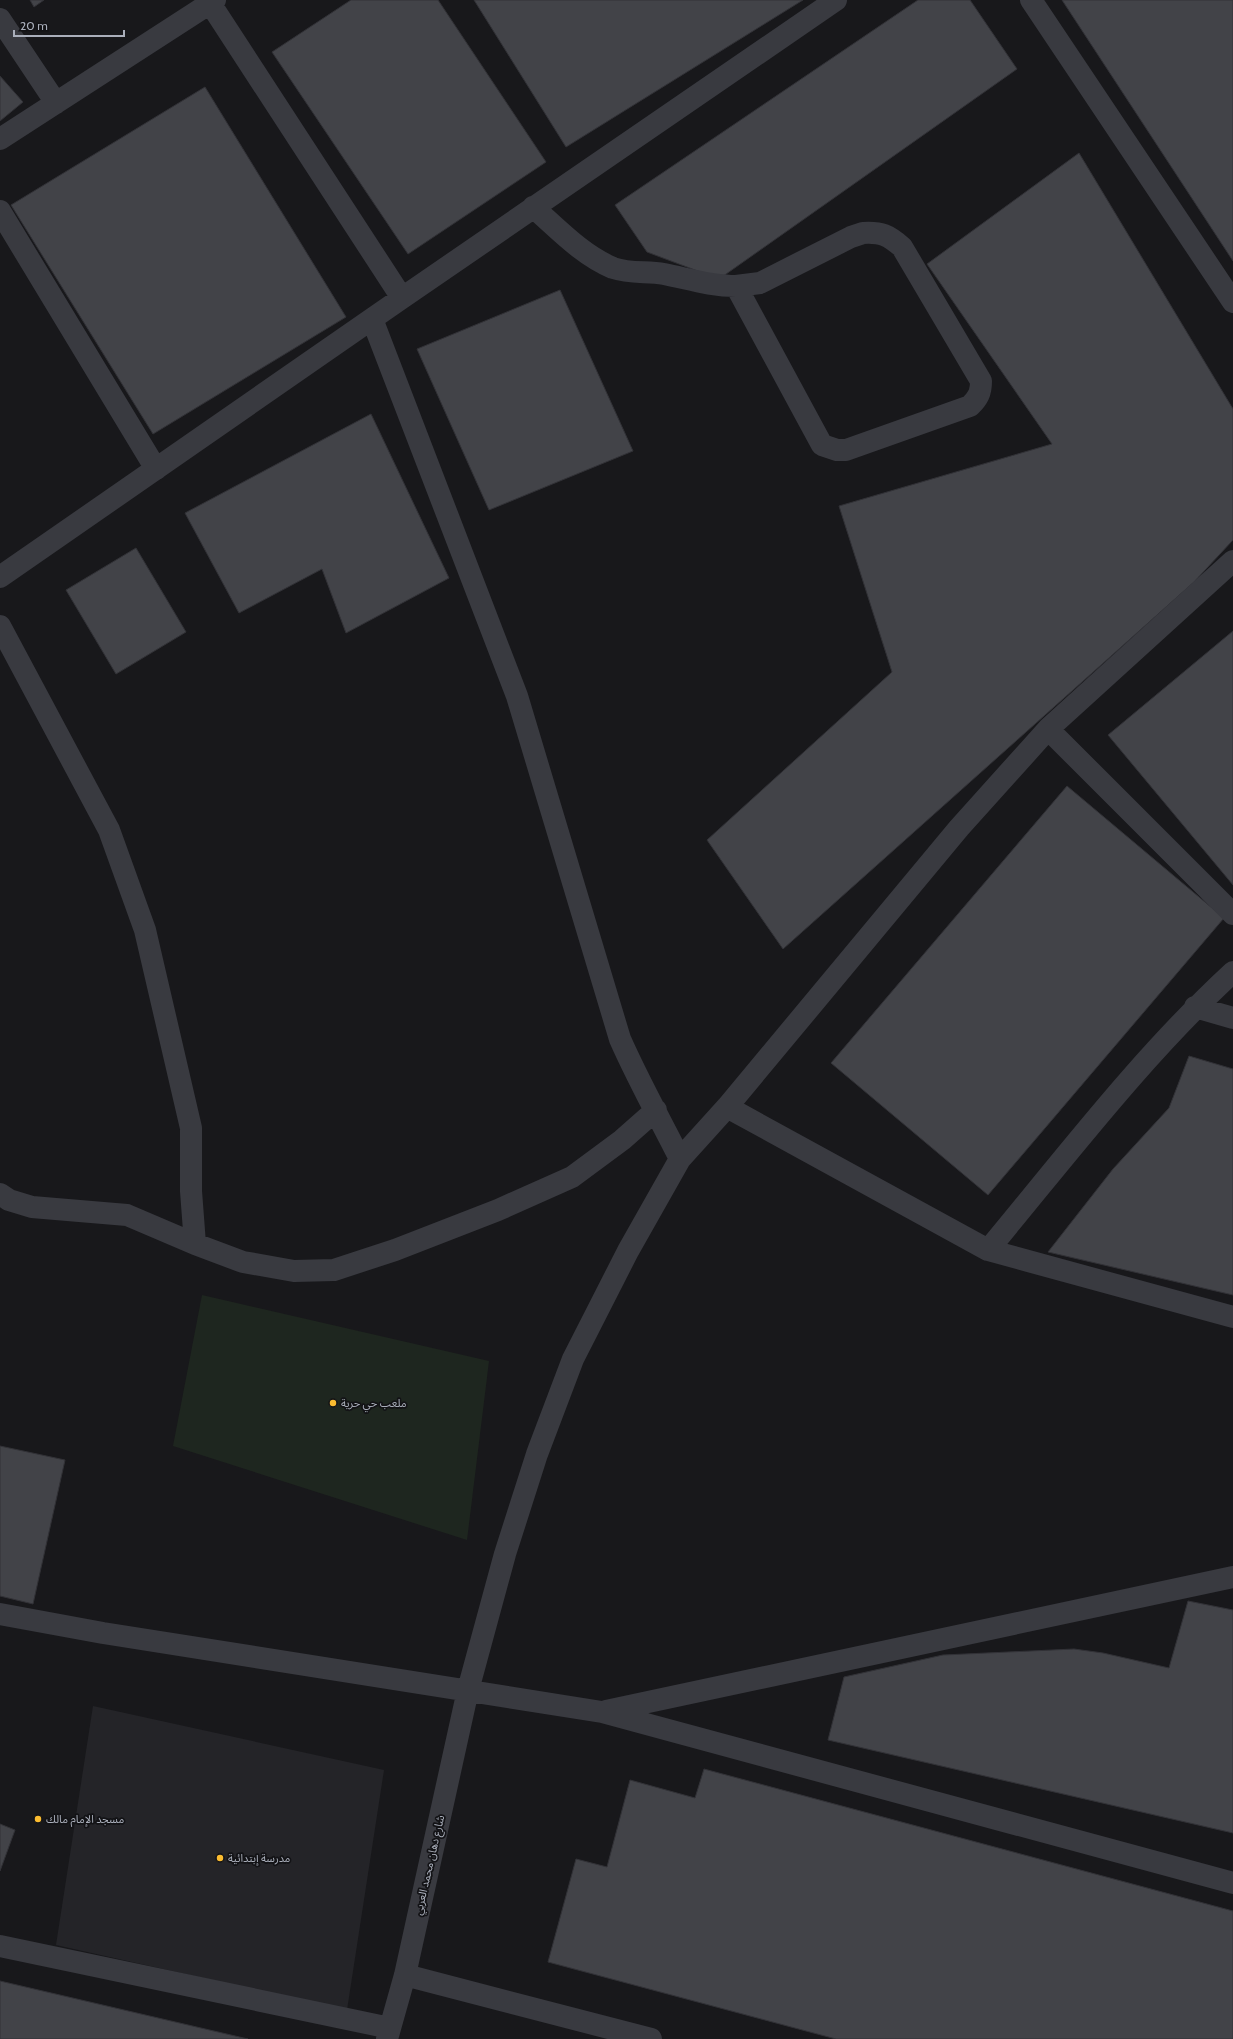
<svg xmlns="http://www.w3.org/2000/svg" width="1233" height="2039" font-family="Cabin,'Noto Sans Arabic',sans-serif">
	<rect width="100%" height="100%" fill="#18181b"/>
	<path fill="#242428" d="M93,1706L384,1770L347,2010L56,1945Z"/>
	<path fill="#1e261f" d="M202,1295L489,1361L467,1540L173,1446Z"/>
	<path fill="#424348" stroke="#323237" d="M30,0H44L34,7Z
		M351,0H438L546,162L408,254L272,52Z
		M474,0H803L566,147Z
		M918,0H970L1017,69L719,279L647,252L615,205Z
		M1062,0H1233V261Z
		M0,76L23,102L0,121Z
		M205,87L346,317L153,434L11,205Z
		M1079,153L1233,409V540L1194,582L783,949L707,840L892,672L839,506L1052,444L927,264Z
		M560,290L633,451L489,510L417,349Z
		M371,414L449,578L346,633L322,569L239,613L185,513Z
		M136,548L186,632L116,674L66,590Z
		M1233,631V885L1108,735Z
		M1067,786L1224,918L988,1195L831,1063Z
		M1189,1056L1233,1069V1295L1048,1252L1113,1169L1169,1108Z
		M0,1446L65,1460L33,1604L0,1596Z
		M1188,1601L1233,1610V1833L828,1740L844,1677L943,1655L1074,1649L1103,1653L1169,1668Z
		M704,1769L1233,1911V2039H836L548,1962L576,1859L607,1867L630,1780L695,1798Z
		M0,1824L15,1830L0,1871Z
		M0,1981L248,2039H0Z"/>
	<g fill="none" stroke-linecap="round" stroke-linejoin="round">
		<path stroke="#393a40" stroke-width="22" d="M208,0L402,298
			M1031,0L1233,302
			M0,19L56,103
			M0,139L215,0
			M533,207C558,229 582,255 613,268C630,274 647,271 664,274C689,279 711,286 736,286
			M0,211L156,469
			M863,233C882,232 888,235 902,247L981,381C981,393 978,398 970,406L846,450H837L822,445L736,286L760,283L851,237Z
			M372,319L517,696L620,1039C638,1080 660,1119 680,1159
			M0,577L402,298L836,0
			M0,626L109,830L145,930L191,1128V1191L195,1244
			M1048,729L1233,914
			M1195,1007L1233,1018
			M727,1107L988,1250L1233,1317
			M0,1194L9,1200L32,1207L127,1215L195,1244L243,1262L294,1271L334,1270L395,1250L498,1210L572,1177L622,1140L656,1110
			M988,1250C1067,1155 1142,1056 1233,972
			M0,1614L103,1633L602,1712L1233,1883
			M606,1711L1233,1577
			M0,1946L390,2028
			M405,1975L651,2039
			M387,2039L405,1975L468,1690L505,1554L537,1454L573,1359L628,1251L680,1159L727,1107L959,828L1048,729L1233,561"/>
	</g>
	<g fill="#fbbc30" stroke="#131316" stroke-width="1.5">
		<circle cx="333" cy="1403" r="4"/>
		<circle cx="38" cy="1819" r="4"/>
		<circle cx="220" cy="1858" r="4"/>
	</g>
	<g text-anchor="middle" dominant-baseline="central" stroke-width="3.5" stroke-linejoin="round" paint-order="stroke">
		<g font-size="11" fill="#aaafbb" stroke="#131316" text-anchor="start">
			<text x="341" y="1403">ملعب حي حرية</text>
			<text x="46" y="1819">مسجد الإمام مالك</text>
			<text x="228" y="1858">مدرسة إبتدائية</text>
		</g>
		<g font-size="11" fill="#aaafbb" stroke="#131316">
			<text transform="translate(429 1865) rotate(-77)">شارع دهان محمد العربي</text>
		</g>
	</g>
	<path d="M14 30v6h110v-6" fill="none" stroke="#aaafbb" stroke-width="2"/>
	<text x="20" y="30" font-size="12" fill="#aaafbb" stroke="#131316" stroke-width="3" paint-order="stroke">20 m</text>
</svg>
